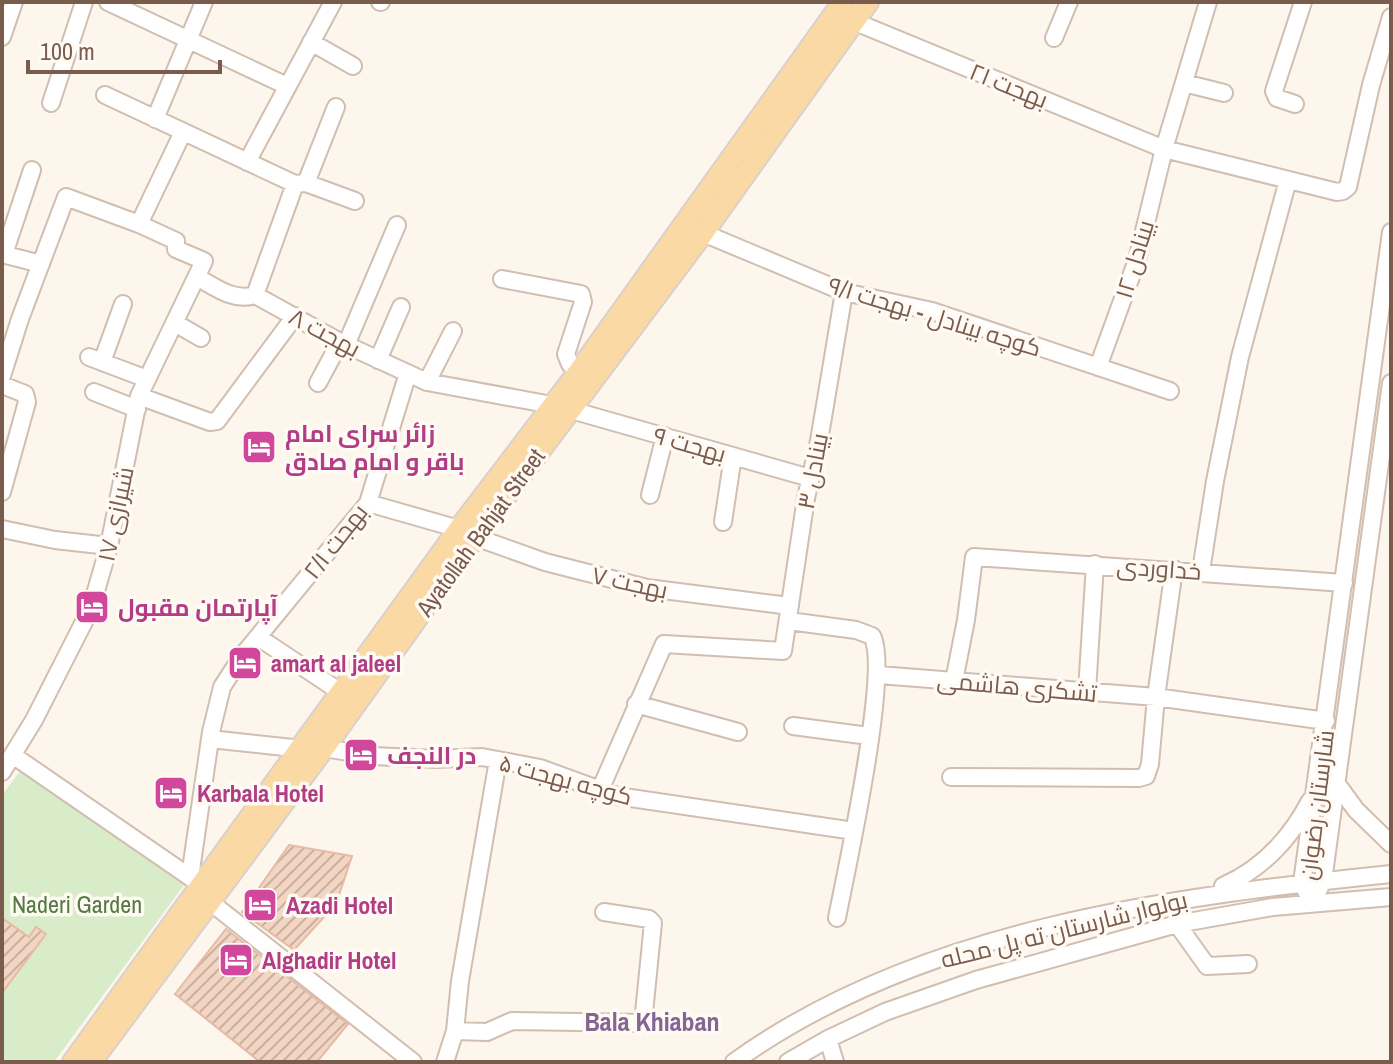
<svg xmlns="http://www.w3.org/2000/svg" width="1393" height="1064" font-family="'Archivo Narrow',Cairo,sans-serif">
	<defs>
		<pattern id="building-hatch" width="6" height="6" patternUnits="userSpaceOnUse" patternTransform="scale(2)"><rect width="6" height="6" fill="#f3d5c3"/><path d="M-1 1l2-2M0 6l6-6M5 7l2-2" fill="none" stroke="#cab0a1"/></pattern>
	</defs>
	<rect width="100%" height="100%" fill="#fdf6ec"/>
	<path fill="#d8ecc9" d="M21,770L184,885L54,1062H2V795Z"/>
	<path fill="url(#building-hatch)" stroke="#e6bba3" stroke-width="2" d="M289,845L352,856L336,904L294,950L242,912Z
		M2,918L29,937L36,927L46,934L2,993Z
		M226,929L348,1024L317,1062H260L175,994Z"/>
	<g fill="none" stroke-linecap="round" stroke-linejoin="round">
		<g stroke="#d1beb0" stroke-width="20">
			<path id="minor" d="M108,2L287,86
				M380,2H381
				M853,21L1164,149L1337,192L1343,191L1348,187L1371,85L1391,17
				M2,37L14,2
				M1054,38L1069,2
				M311,42L353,66
				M1184,83L1224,93
				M105,95L295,184L306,183L355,201
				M51,103L84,2
				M1295,104L1277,98L1274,91L1303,2
				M155,119L204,2
				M247,162L333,2
				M306,183L336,107
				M139,224L183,132
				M703,233L844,292L932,311L1170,391
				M2,254L41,264
				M4,254L32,170
				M197,277C215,287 234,302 255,295L340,342L427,382L552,405
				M502,279L581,294L583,302L566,354L570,364L580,370
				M255,295L295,184
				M175,323L201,338
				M346,345L397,225
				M89,357L147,379
				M378,360L401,307
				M102,362L123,304
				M1098,367L1137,260L1164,149L1208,2
				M2,376L20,319L66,197L139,224L176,241V249L204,261L139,396L109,546L91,608L34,720L2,772
				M427,382L453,331
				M318,383L340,342
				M2,385L25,394L27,402L2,492
				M94,392L137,409
				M139,396L210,422L217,421L295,316
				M571,410L810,478
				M650,495L665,436
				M368,503L459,529
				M723,522L733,456
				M2,529L55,540L109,546
				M475,537L545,562L647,588L790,606
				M1201,571L1215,481L1240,357L1288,180
				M789,621L856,630L872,636C891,669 846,871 837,918
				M258,637L342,693
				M879,675L1156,697L1326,721
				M954,681L966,620L974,557L1344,583
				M1087,691L1095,564
				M636,704L738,732
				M793,726L869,736
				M210,739L302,749
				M324,748L373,756L436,759L482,757L540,768L617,796L854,831
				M14,756L197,882
				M951,777L1139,778L1146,776L1150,764L1156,697L1174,569
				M1337,784L1356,810L1391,844
				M600,790L664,644L783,651L806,498L819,441L844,292
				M190,877L211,732L222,687L242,656L368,503L408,373
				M1223,886C1262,869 1290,839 1310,801
				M1318,891L1323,881L1391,383
				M209,901L413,1062
				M1312,903L1302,883L1391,232
				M1177,924L1207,966L1248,964
				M455,1031L487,1032L512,1021L643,1023L653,923L649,919L604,912
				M828,1039L835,1062
				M445,1062L455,1031L460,981L498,760
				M734,1062C920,928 1169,897 1391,874
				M788,1062L828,1039L885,1012L976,980L1177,924L1273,907L1391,897"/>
		</g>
		<g stroke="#dad1cd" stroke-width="24">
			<path id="major" d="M73,1062L459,529L580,370L843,2
				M91,1062L324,748L475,537L703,233L868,2"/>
		</g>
		<use href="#minor" stroke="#fff" stroke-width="16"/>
		<use href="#major" stroke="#fbd9a5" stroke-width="20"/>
	</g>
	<defs>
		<g id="hotel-square" transform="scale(1.8)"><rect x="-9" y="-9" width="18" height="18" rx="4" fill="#d1479c" stroke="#fffaf3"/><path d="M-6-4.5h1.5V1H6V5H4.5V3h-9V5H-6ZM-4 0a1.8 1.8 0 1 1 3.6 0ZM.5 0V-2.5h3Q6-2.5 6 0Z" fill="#fff"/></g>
	</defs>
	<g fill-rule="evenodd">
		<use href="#hotel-square" x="259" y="447"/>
		<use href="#hotel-square" x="92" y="607"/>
		<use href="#hotel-square" x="245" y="663"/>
		<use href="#hotel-square" x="361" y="755"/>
		<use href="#hotel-square" x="171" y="793"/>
		<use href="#hotel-square" x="260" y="905"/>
		<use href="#hotel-square" x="236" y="960"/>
	</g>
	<g text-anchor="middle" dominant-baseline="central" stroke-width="7" stroke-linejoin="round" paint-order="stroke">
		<g font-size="24" fill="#7a5c4d" stroke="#fffaf3">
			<text transform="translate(1009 85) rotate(22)">بهجت ۲۱</text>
			<text transform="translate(1134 259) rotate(-73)">بینادل ۱۲</text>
			<text transform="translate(935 316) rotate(17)">کوچه بینادل - بهجت ۹/۱</text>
			<text transform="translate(325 332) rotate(28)">بهجت ۸</text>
			<text transform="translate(690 444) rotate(16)">بهجت ۹</text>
			<text transform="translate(812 471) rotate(-79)">بینادل ۳</text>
			<text transform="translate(115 514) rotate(-78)">شیرازی ۱۷</text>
			<text transform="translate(480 532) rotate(-54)">Ayatollah Bahjat Street</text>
			<text transform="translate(335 541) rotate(-52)">بهجت ۲/۱</text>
			<text transform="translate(1159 568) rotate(4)">خداوردی</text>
			<text transform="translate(630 582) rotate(12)">بهجت ۷</text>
			<text transform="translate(1017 686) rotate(5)">تشکری هاشمی</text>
			<text transform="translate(566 779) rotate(15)">کوچه بهجت ۵</text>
			<text transform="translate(1316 805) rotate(-83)">شارستان رضوان</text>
			<text transform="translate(1064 929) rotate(-14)">بولوار شارستان ته پل محله</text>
		</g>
		<g font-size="24" font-weight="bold" fill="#b23c85" stroke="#fffaf3" text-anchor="start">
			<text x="285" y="433">زائر سرای امام<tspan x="285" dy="28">باقر و امام صادق</tspan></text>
			<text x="118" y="607">آپارتمان مقبول</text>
			<text x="271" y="663">amart al jaleel</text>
			<text x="387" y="755">در النجف</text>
			<text x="197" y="793">Karbala Hotel</text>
			<text x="286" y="905">Azadi Hotel</text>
			<text x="262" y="960">Alghadir Hotel</text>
		</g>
		<g font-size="24" fill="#537a41" stroke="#fffaf3">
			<text x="77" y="904">Naderi Garden</text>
		</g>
		<g font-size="26" font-weight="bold" fill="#846695" stroke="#fffaf3">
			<text x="652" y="1021">Bala Khiaban</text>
		</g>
	</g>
	<rect width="1393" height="1064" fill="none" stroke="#7a5c4d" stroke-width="8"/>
	<path d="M28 60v12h192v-12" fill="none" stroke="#7a5c4d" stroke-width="4"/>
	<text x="40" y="60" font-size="24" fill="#7a5c4d" stroke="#fffaf3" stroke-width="6" paint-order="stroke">100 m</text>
</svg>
